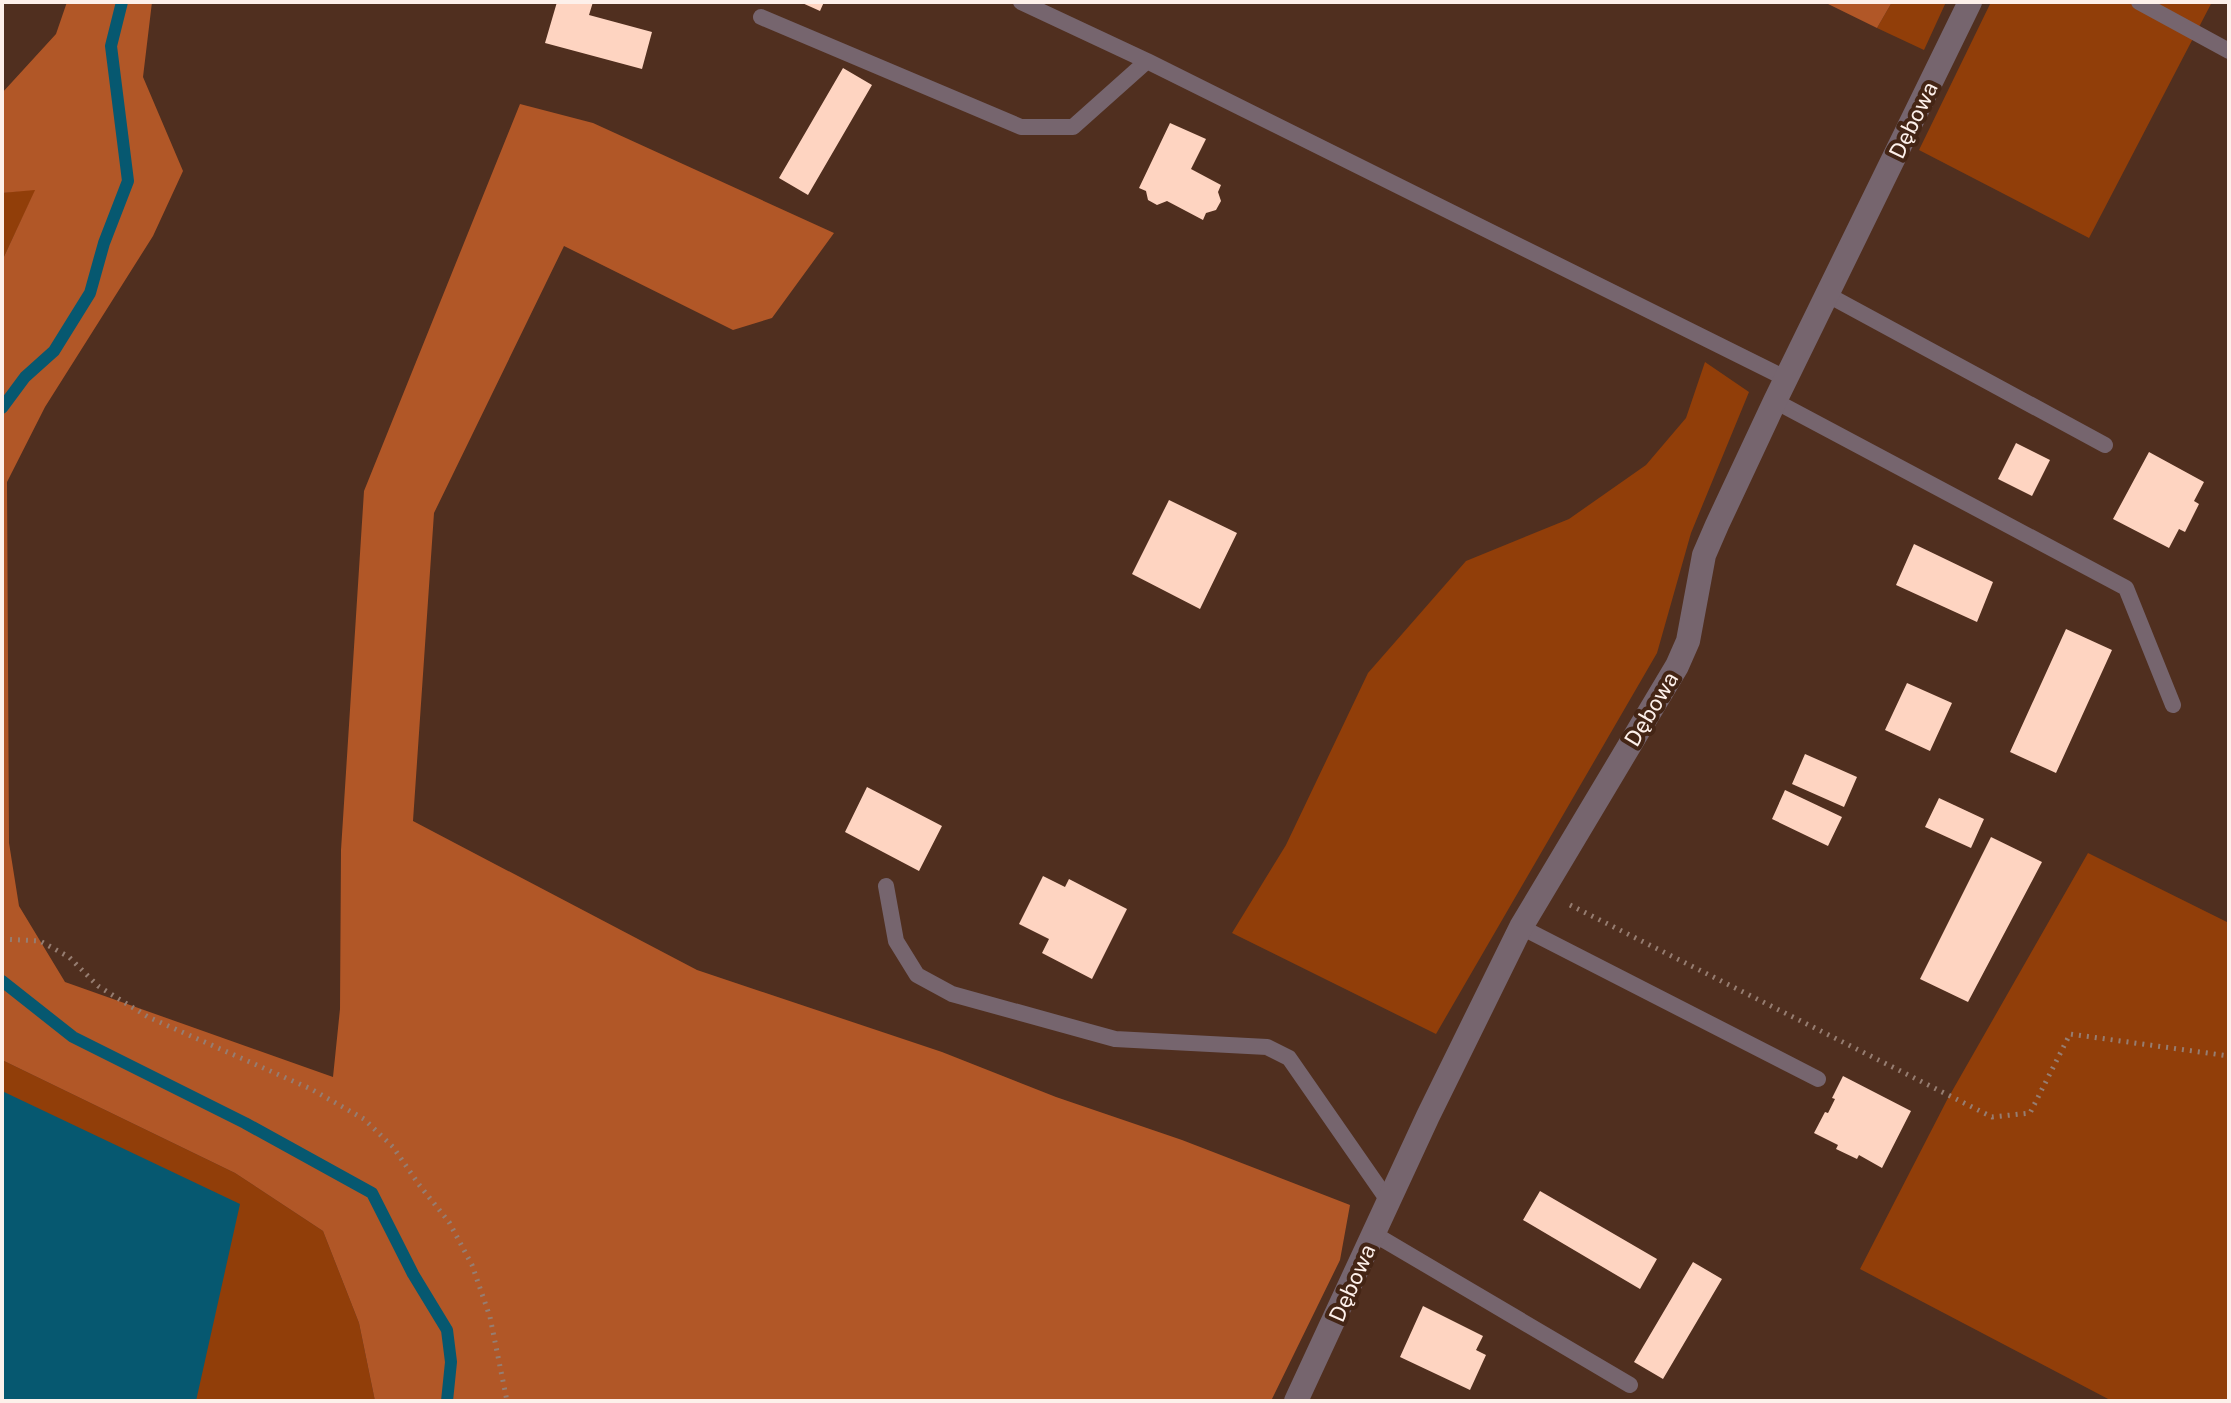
<svg xmlns="http://www.w3.org/2000/svg" width="2231" height="1403" font-family="'Public Sans',sans-serif">
	<rect width="100%" height="100%" fill="#502f1f"/>
	<path fill="#913e09" d="M1892,2H1946L1924,50L1877,28Z
		M1991,2H2212L2089,238L1919,150Z
		M36,189L2,261V193Z
		M1705,362L1749,392L1691,533L1657,653L1436,1034L1232,933L1286,845L1368,673L1466,561L1569,519L1646,465L1686,418Z
		M2088,853L2229,923V1401H2112L1860,1269L1947,1100Z
		M2,1060L235,1173L323,1231L359,1323L375,1401H2Z"/>
	<path fill="#b15727" d="M67,2H152L143,77L183,171L153,236L45,407L7,482L9,843L19,906L65,982L333,1077L340,1009L341,850L364,491L520,104L593,123L834,233L772,318L733,330L564,246L434,513L413,821L697,970L942,1052L1056,1097L1182,1140L1350,1205L1340,1260L1271,1401H856L851,1399L849,1401H375L359,1323L323,1231L235,1173L2,1060V261L35,190L2,193V93L56,34Z
		M1824,2H1892L1877,28Z"/>
	<path fill="#065870" d="M2,1091L240,1204L196,1401H2Z"/>
	<g fill="none" stroke-linecap="round" stroke-linejoin="round">
		<path stroke="#065870" stroke-width="12" d="M2,408L25,377L54,351L90,293L104,243L128,181L111,46L122,2
			M2,981L73,1037L245,1123L372,1193L413,1274L447,1330L451,1362L447,1401"/>
	</g>
	<path fill="#fed4c1" d="M557,2H593L589,15L652,32L642,69L545,43Z
		M800,2H824L820,11Z
		M843,68L872,85L808,195L779,178Z
		M1170,123L1206,139L1191,169L1221,185L1218,192L1221,201L1216,210L1206,213L1203,220L1167,201L1157,205L1148,200L1146,191L1139,188Z
		M2016,443L2050,460L2032,496L1998,479Z
		M2149,452L2204,482L2194,501L2199,504L2185,532L2179,529L2169,548L2113,519Z
		M1169,500L1237,533L1200,609L1132,574Z
		M1914,544L1993,582L1977,622L1896,585Z
		M2066,629L2112,650L2056,773L2010,752Z
		M1907,683L1952,703L1930,751L1885,730Z
		M1805,754L1857,777L1844,807L1792,784Z
		M867,787L942,826L919,871L845,832Z
		M1785,790L1842,817L1828,846L1772,819Z
		M1939,798L1984,819L1971,848L1925,827Z
		M1991,837L2042,862L1968,1002L1920,979Z
		M1043,876L1065,887L1069,879L1127,909L1092,979L1042,953L1049,939L1019,924Z
		M1843,1076L1911,1111L1882,1168L1859,1155L1857,1159L1836,1149L1838,1145L1814,1133L1825,1112L1828,1113L1835,1099L1832,1098Z
		M1540,1191L1657,1259L1640,1289L1523,1220Z
		M1693,1262L1722,1279L1663,1379L1634,1362Z
		M1423,1306L1483,1336L1476,1350L1486,1355L1470,1390L1400,1357Z"/>
	<g fill="none" stroke-linecap="round" stroke-linejoin="round">
		<path stroke="#967d71" stroke-width="5" stroke-dasharray="2 6" stroke-linecap="butt" d="M1570,905L1992,1117L2030,1113L2070,1034L2229,1056
			M2,939L40,941L69,957L98,986L148,1017L311,1089L364,1119L393,1147L420,1186L449,1222L472,1265L490,1317L507,1401"/>
		<path stroke="#76656e" stroke-width="16" d="M1021,2L1147,61L1787,379
			M2139,2L2229,51
			M761,17L1021,127H1073L1147,61
			M1828,295L2105,445
			M1775,401L2126,588L2173,705
			M886,886L896,941L917,975L952,994L1115,1039L1267,1047L1289,1058L1389,1202
			M1521,927L1818,1079
			M1374,1234L1630,1385"/>
		<path stroke="#76656e" stroke-width="24" d="M1296,1401L1428,1116L1521,927L1677,666L1688,641L1704,555L1717,525L1775,401L1970,2"/>
	</g>
	<g text-anchor="middle" dominant-baseline="central" stroke-width="8" stroke-linejoin="round" paint-order="stroke">
		<g font-size="22" fill="#fdf0ea" stroke="#442515">
			<text transform="translate(1913 120) rotate(-64)">Dębowa</text>
			<text transform="translate(1651 709) rotate(-59)">Dębowa</text>
			<text transform="translate(1352 1283) rotate(-66)">Dębowa</text>
		</g>
	</g>
	<rect width="2231" height="1403" fill="none" stroke="#fdf0ea" stroke-width="8"/>
</svg>
